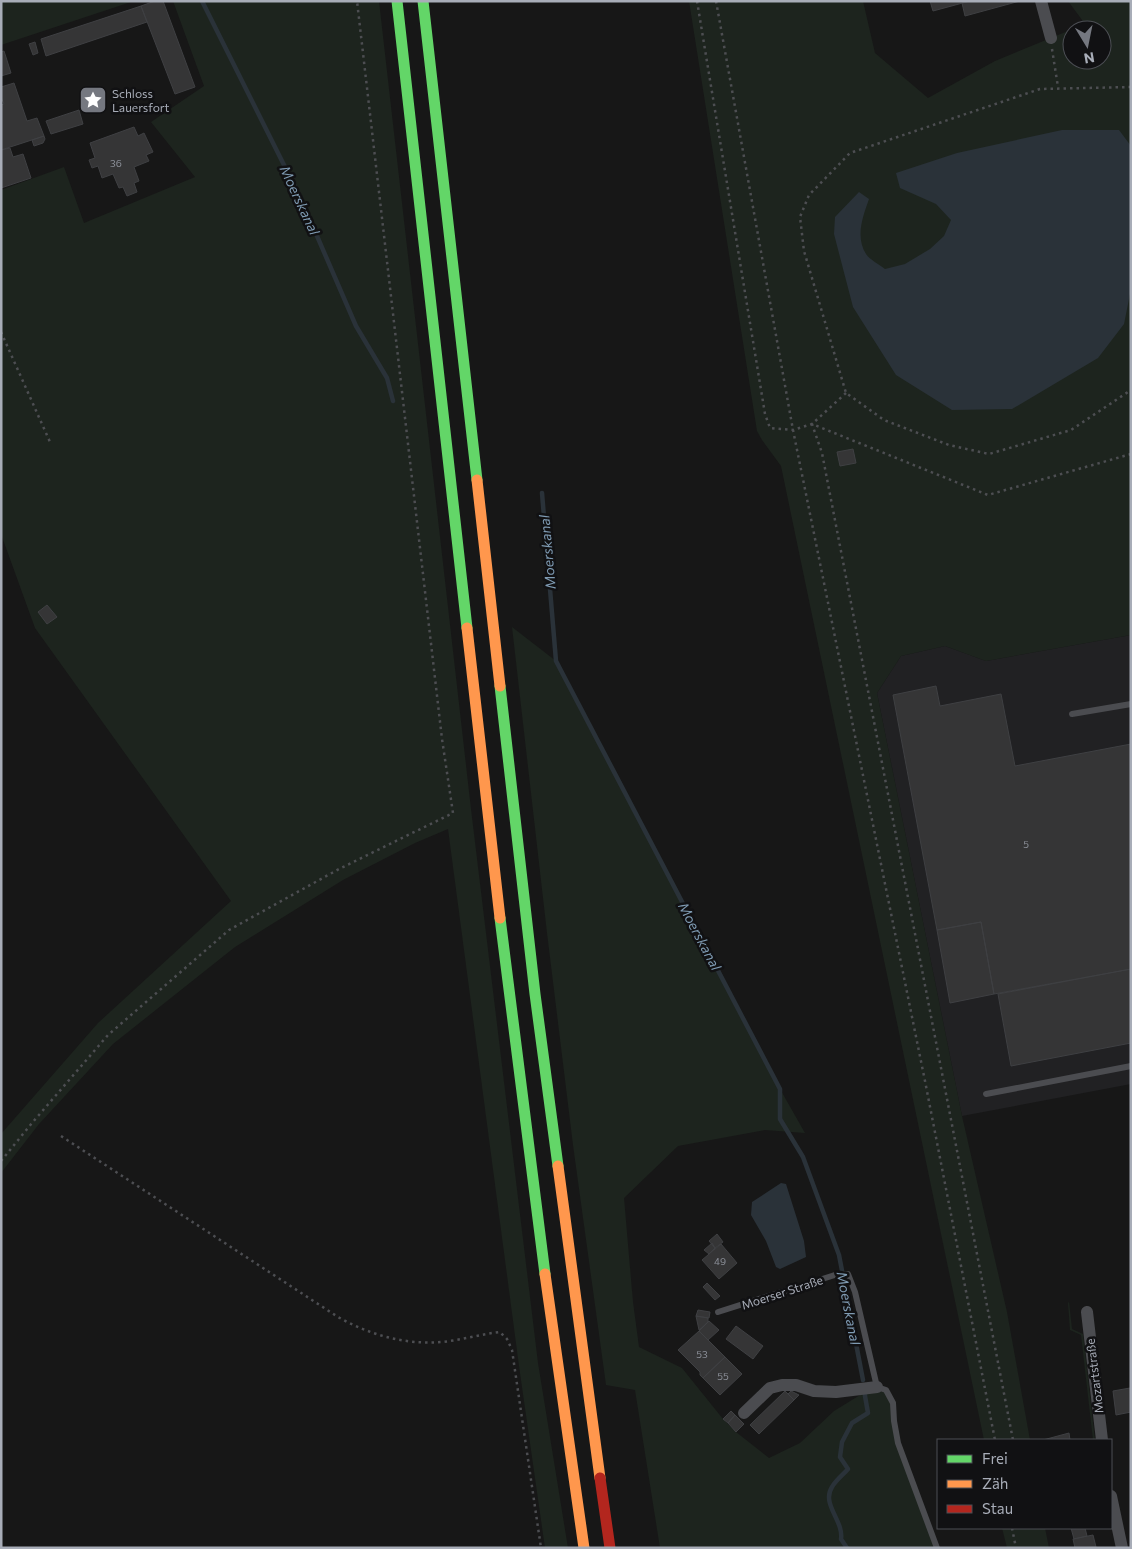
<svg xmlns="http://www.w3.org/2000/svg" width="1132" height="1549" font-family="Commissioner,sans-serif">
	<rect width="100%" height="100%" fill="#171717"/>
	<path fill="#212123" d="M1131,635V1084L962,1116L877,693L901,656L945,646L986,661Z"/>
	<path fill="#1d241e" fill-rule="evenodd" d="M1,1H134L1,45Z
		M173,1H379L471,809L538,1363L568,1548H545L519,1366L448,829L415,843L343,880L235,947L113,1044L39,1124L1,1173V1134L98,1023L231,901L35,628L1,534V190L64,167L84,223L195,177L151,122L204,86Z
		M689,1H863L875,53L928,98L995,61L1085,24L1068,1H1131V635L986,661L945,646L901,656L877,693L962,1116L1007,1312L1030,1440H984L781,466L762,440L757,431ZM1072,30H1102V60H1072Z
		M512,627L556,661L780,1089L805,1133L765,1130L678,1146L624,1198L633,1302L639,1347L682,1368L723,1419L736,1432L769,1458L800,1443L834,1411L865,1392L886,1390L893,1403L898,1443L937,1548H660L635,1390L606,1385L573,1145L547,933Z
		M1069,1302L1072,1329L1083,1334L1095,1440H1093L1081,1335L1070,1330L1068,1303Z
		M1002,1528H1045L1049,1548H1007Z"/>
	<path fill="#2a3239" d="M1062,130H1119L1131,146V289L1124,324L1098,358L1012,409L952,410L896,375L853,307L834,234L835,217L859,192L869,199C863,216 855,237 866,254C870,260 879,264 885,269L905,264L930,249L944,236L951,220L936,204L900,188L896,173L957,153Z
		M781,1183L786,1184L804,1241L806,1257L780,1269L776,1267L766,1241L751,1215L752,1202Z"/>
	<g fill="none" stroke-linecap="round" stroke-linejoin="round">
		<path stroke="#2a3239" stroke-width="4.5" d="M202,1L301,199L356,326L387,378L393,401
			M542,493L556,661L780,1089V1119L803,1157L839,1255L863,1380
			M847,1548L841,1539C844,1521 821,1504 832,1487C836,1480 843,1475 848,1469L840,1457L842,1442L852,1423L868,1413L865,1396V1392"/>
	</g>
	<path fill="#353536" stroke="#3f4043" d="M155,1H163L195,87L175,94L141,6Z
		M930,1H970L933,11Z
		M970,1H1020L965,16L962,3Z
		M141,6L147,22L46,56L41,39Z
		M35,42L38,53L33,55L29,44Z
		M4,51L11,73L1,76V52Z
		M14,83L27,121L37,118L44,136L1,150V105L4,104L1,97V87Z
		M79,110L83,124L51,134L46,121Z
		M134,127L138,136L144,133L153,152L146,155L149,161L134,167L139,181L134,183L137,192L127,196L123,187L119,188L113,174L102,178L98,166L92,168L89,160L95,158L90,143Z
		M44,136L45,139L43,143L34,146L32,140Z
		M10,148L13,157L23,154L31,178L1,188V150Z
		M853,449L856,463L840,466L837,452Z
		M47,605L57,617L47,624L38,612Z
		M936,686L940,706L1001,694L1015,766L1131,744V969L994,994L981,922L937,930L893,695Z
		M981,922L994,994L950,1003L937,930Z
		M1131,969V1043L1011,1066L998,994Z
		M717,1234L723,1242L715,1248L709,1241Z
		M712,1243L715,1248L709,1254L704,1250Z
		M721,1244L737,1263L719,1279L702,1260Z
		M707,1283L720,1296L715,1300L703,1287Z
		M698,1310L710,1312L709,1318L696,1316Z
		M696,1316L708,1318V1322L699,1330Z
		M709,1321L719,1330L708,1340L699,1331Z
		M736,1326L763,1346L753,1359L726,1339Z
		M699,1331L725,1357L703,1378L700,1375V1372L678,1350Z
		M725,1357L742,1374L720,1395L703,1378Z
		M1130,1388L1131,1412L1116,1415L1113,1391Z
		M785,1391L794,1400L759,1434L750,1425Z
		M791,1391L799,1395L794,1400L788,1394Z
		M731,1411L735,1415L728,1423L723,1419Z
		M735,1415L744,1424L736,1432L728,1423Z
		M1069,1433L1070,1440H1043Z
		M1071,1528H1085L1087,1536L1074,1539Z
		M1093,1535L1096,1547L1075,1548L1073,1539Z"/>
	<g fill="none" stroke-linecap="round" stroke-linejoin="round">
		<path stroke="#4d4e52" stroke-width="2.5" stroke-dasharray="2.5 4" stroke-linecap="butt" d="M697,1L765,414L770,428L793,430L812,424L988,495L1131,454
			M716,1L793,430L925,1081L995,1440
			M1052,49L1058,87
			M1131,87L1040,89L850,153L809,195L800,217L804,251L846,393L884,420L949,445L989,454L1071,430L1131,390
			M1,332L50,442
			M846,393L812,424L822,453L1013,1440
			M61,1136L338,1317C370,1335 405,1345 442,1342C462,1340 481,1334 500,1332L507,1339L512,1350L541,1548
			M1,1161L32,1123L108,1035L229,930L339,869L453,813L442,739L357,1
			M1012,1528L1016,1548"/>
		<path stroke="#4b4c50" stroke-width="6" d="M1072,714L1131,704
			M986,1094L1131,1066
			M718,1312L838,1274H848L855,1292L877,1387L886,1390L893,1403L894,1421L898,1443L937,1548"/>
		<path stroke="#4b4c50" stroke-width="12" d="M1041,1L1051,38
			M1087,1312L1102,1440
			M744,1413L770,1388L782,1385H796L814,1391L836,1392L877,1387
			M1111,1496L1122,1548"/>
		<path stroke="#63d668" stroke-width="11" d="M397,1L467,628
			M423,1L477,480
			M500,686L535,994L558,1166
			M500,918L545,1274"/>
		<path stroke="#ff974d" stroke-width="11" d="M477,480L500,686
			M467,628L500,918
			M558,1166L600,1478
			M545,1274L584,1548"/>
		<path stroke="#b3261e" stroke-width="11" d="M600,1478L610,1548"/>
	</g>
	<defs>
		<g id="sight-square" transform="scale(1.4375)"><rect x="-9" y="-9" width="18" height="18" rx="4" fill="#757880" stroke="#111113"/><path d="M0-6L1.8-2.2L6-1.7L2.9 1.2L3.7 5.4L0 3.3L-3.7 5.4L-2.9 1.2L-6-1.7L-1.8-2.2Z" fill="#fff"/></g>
	</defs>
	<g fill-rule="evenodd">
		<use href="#sight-square" x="93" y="100"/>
	</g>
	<g text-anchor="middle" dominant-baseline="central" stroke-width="5" stroke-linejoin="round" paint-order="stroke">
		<g font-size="10" fill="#8b8f98">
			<text x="116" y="163">36</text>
			<text x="1026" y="844">5</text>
			<text x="720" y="1261">49</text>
			<text x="702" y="1354">53</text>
			<text x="723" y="1376">55</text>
		</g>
		<g font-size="12" fill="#a8adb8" stroke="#111113" text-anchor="start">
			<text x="112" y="93">Schloss<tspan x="112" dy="14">Lauersfort</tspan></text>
		</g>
		<g font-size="12" fill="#a8adb8" stroke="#111113">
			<text transform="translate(782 1292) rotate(-18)">Moerser Straße</text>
			<text transform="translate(1094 1376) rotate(-97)">Mozartstraße</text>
		</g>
		<g font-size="14" font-style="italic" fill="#7f9bb3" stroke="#111113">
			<text transform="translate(300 200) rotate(65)">Moerskanal</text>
			<text transform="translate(547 552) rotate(-95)">Moerskanal</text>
			<text transform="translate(700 936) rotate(62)">Moerskanal</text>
			<text transform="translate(849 1308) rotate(79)">Moerskanal</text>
		</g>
	</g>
	<rect width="1132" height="1549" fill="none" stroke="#a8adb8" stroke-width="5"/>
	<rect x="937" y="1439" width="175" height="90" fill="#111113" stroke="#4d4f55"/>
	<rect x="947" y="1455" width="25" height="8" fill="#63d668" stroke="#4d4f55"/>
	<text x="982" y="1464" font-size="15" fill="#a8adb8">Frei</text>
	<rect x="947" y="1480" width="25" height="8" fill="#ff974d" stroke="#4d4f55"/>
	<text x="982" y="1489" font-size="15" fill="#a8adb8">Zäh</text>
	<rect x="947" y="1505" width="25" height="8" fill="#b3261e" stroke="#4d4f55"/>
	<text x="982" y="1514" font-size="15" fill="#a8adb8">Stau</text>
	<g transform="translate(1087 45) rotate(170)"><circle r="24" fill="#111113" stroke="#4d4f55"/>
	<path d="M0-4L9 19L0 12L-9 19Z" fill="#757880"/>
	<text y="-8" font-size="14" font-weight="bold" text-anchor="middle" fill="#a8adb8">N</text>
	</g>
</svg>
